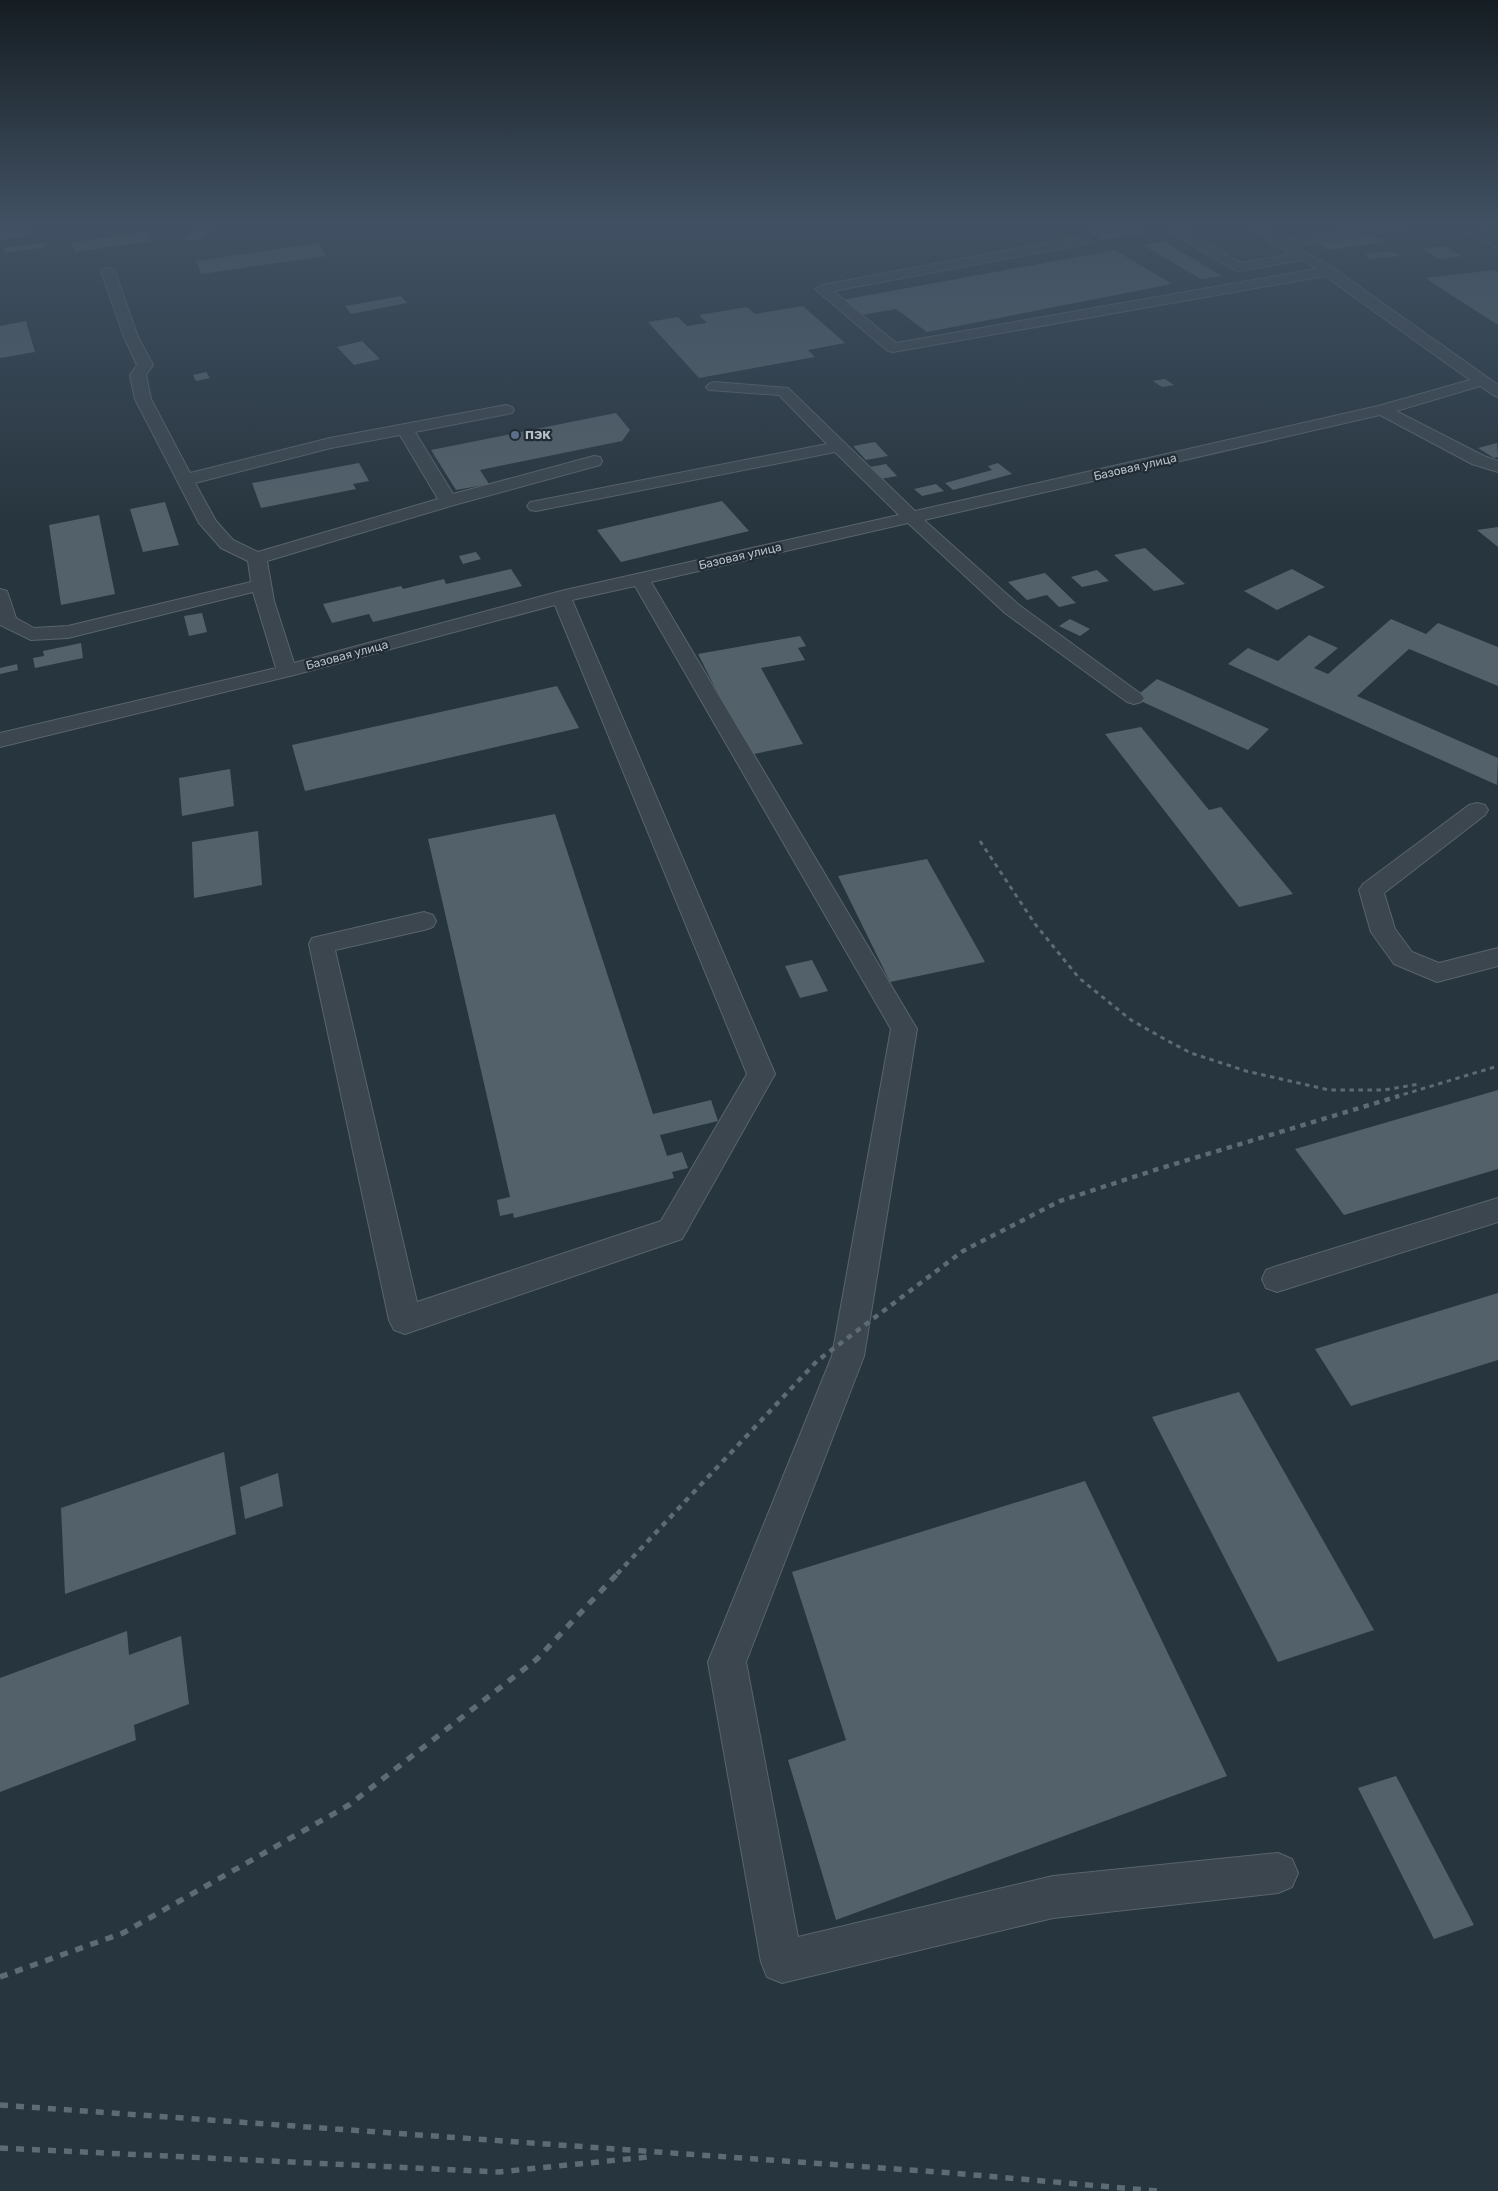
<svg xmlns="http://www.w3.org/2000/svg" width="1498" height="2191" font-family="Rubik,sans-serif">
	<rect width="100%" height="100%" fill="#27353e"/>
	<path fill="#53626a" d="M30,223L33,235L0,240V227Z
		M200,223H217L200,240H183Z
		M1122,223H1136L1149,231L1101,240L1085,230Z
		M146,231L150,241L75,252L71,243Z
		M1373,236L1384,242L1328,250L1318,244Z
		M1163,241L1222,276L1201,279L1143,245Z
		M44,243L45,247L5,253L4,248Z
		M319,243L326,256L201,274L196,261Z
		M1444,246L1461,256L1439,259L1422,249Z
		M1115,250L1172,284L927,332L896,309L861,315L842,300Z
		M1393,251L1400,256L1371,259L1364,254Z
		M1495,270L1498,272V325L1425,278Z
		M401,296L407,303L351,314L345,306Z
		M803,306L845,343L808,350L815,357L699,378L648,322L678,317L687,326L707,323L699,315L747,307L755,314Z
		M26,321L35,352L0,358V326Z
		M362,341L380,359L354,365L337,347Z
		M206,372L210,378L196,381L193,375Z
		M1165,379L1174,385L1162,387L1153,381Z
		M616,413L630,430L622,441L480,470L489,484L456,490L431,450Z
		M875,442L888,456L866,460L853,446Z
		M1497,443L1498,457L1494,458L1478,448Z
		M359,463L369,481L353,484L356,489L261,508L252,483Z
		M998,463L1012,474L953,490L945,483L992,470L988,466Z
		M886,464L897,476L881,479L870,467Z
		M936,484L944,491L922,496L914,489Z
		M722,501L749,531L621,562L597,530Z
		M165,502L179,545L143,552L130,509Z
		M99,515L115,594L61,605L49,525Z
		M1498,527V547L1477,530Z
		M1145,548L1185,584L1154,591L1114,555Z
		M476,552L481,559L463,564L459,556Z
		M511,569L522,586L373,622L369,614L332,623L323,604L401,586L403,589L444,579L446,584Z
		M1292,569L1325,587L1277,610L1244,591Z
		M1097,570L1109,581L1082,587L1071,577Z
		M1045,573L1076,603L1059,607L1047,595L1027,600L1008,582Z
		M202,613L207,632L189,636L184,616Z
		M1070,619L1090,629L1080,636L1059,626Z
		M1391,619L1426,634L1438,623L1498,647V686L1409,649L1357,696L1498,758L1497,785L1228,664L1248,648L1278,661L1309,635L1338,648L1314,668L1328,674Z
		M800,636L806,646L798,648L805,660L761,668L803,744L749,755L698,654Z
		M81,643L83,658L35,668L33,658L44,656L43,651Z
		M17,664L18,670L0,674V668Z
		M1157,679L1269,729L1248,750L1134,698Z
		M557,686L579,728L305,791L292,745Z
		M1141,727L1209,810L1221,807L1293,894L1239,907L1105,734Z
		M230,769L234,806L182,816L179,778Z
		M555,814L653,1114L711,1100L718,1121L660,1135L667,1156L682,1152L688,1168L672,1172L674,1178L514,1218L513,1213L500,1216L497,1200L510,1197L428,839Z
		M258,831L262,885L194,898L192,842Z
		M927,859L985,962L890,982L838,876Z
		M812,960L828,991L800,998L785,966Z
		M1498,1090V1169L1344,1215L1295,1149Z
		M1498,1293V1360L1351,1406L1315,1349Z
		M1239,1392L1374,1630L1278,1662L1152,1417Z
		M224,1452L236,1534L65,1594L61,1508Z
		M278,1473L283,1506L245,1519L240,1487Z
		M1085,1481L1227,1776L836,1920L788,1760L846,1740L792,1572Z
		M127,1631L129,1655L181,1636L189,1704L134,1725L136,1740L0,1792V1678Z
		M1396,1776L1474,1925L1434,1939L1358,1788Z"/>
	<g fill="none" stroke-linecap="round" stroke-linejoin="round">
		<g stroke="#59646b" stroke-width="2">
			<path id="minor" d="M1179,223H1205L1203,226L1183,230L1241,263L1291,254L1238,223H1254L1284,240L1387,223H1407L1406,228L1402,229L1295,246L1333,268L1498,385V397L1493,395L1480,386L1396,411L1484,456L1498,461V472L1472,464L1380,415L924,520L1019,605L1141,694L1144,698L1141,702L1134,704L1127,702L1005,613L908,523L651,582L917,1029L864,1356L746,1662L798,1937L1053,1876L1278,1853L1292,1859L1298,1873L1292,1887L1278,1893L1053,1918L782,1983L767,1977L761,1962L708,1662L832,1356L891,1029L635,586L572,600L775,1074L682,1239L405,1334L394,1330L389,1320L309,944L312,938L424,912L433,915L436,921L433,927L424,930L335,950L417,1302L661,1221L747,1074L555,605L294,675L0,747V733L276,668L253,592L68,638L31,640L0,625V589L7,591L16,618L34,628L68,626L251,582L248,561L221,548L199,523L135,399L130,375L137,365L124,337L101,271L108,267L115,271L138,337L153,365L146,375L151,399L190,473L330,438L506,405L512,407L514,410L512,413L415,432L453,494L594,456L600,457L602,461L600,465L454,505L267,561L274,601L294,663L561,591L899,515L835,452L536,511L530,510L527,506L530,502L536,501L827,444L779,395L709,390L706,387L709,384L714,382L788,388L915,511L1378,406L1470,380L1325,276L893,352L888,351L815,289L822,285L1085,236L1091,240L1085,244L833,291L896,343L1316,269L1302,260L1239,271L1234,270L1165,229L1166,226ZM400,435L438,499L258,552L233,540L216,521L195,483L331,448Z
				M1477,803L1485,805L1488,810L1485,815L1384,893L1395,929L1412,952L1439,963L1498,948V966L1437,982L1394,964L1371,932L1359,890L1363,884L1469,805Z
				M1498,1198V1222L1277,1292L1266,1288L1262,1279L1266,1270L1277,1266Z"/>
		</g>
		<use href="#minor" fill="#3b464e" fill-rule="evenodd"/>
		<path stroke="#5d6b74" stroke-width="2" stroke-dasharray="2.5 2.5" stroke-linecap="butt" d="M398,223L455,226L519,223
			M1449,223L1498,248
			M1466,223L1483,233
			M1478,223L1498,235"/>
		<path stroke="#5d6b74" stroke-width="3" stroke-dasharray="4.5 4.5" stroke-linecap="butt" d="M980,841L1035,924L1079,978L1131,1020L1168,1041L1191,1053L1246,1071L1329,1090H1384L1420,1084
			M1395,1097L1498,1066"/>
		<path stroke="#5d6b74" stroke-width="4.5" stroke-dasharray="5.5 5.5" stroke-linecap="butt" d="M617,1574L817,1361L963,1251L1060,1201L1158,1169L1399,1096"/>
		<path stroke="#5d6b74" stroke-width="5.5" stroke-dasharray="8 8" stroke-linecap="butt" d="M0,1977L123,1933L349,1805L537,1659L618,1573
			M0,2105L952,2173L1157,2191
			M0,2148L498,2172L648,2157"/>
	</g>
	<linearGradient id="sky" x2="0" y2="1"><stop stop-color="#151d22"/><stop offset="0.42" stop-color="#415163"/><stop offset="1" stop-color="#415163" stop-opacity="0"/></linearGradient>
	<rect width="1498" height="530" fill="url(#sky)"/>
	<circle fill="#5c6f8a" stroke="#202b33" stroke-width="2" cx="515" cy="435" r="5"/>
	<g text-anchor="middle" dominant-baseline="central" stroke-width="4.5" stroke-linejoin="round" paint-order="stroke">
		<g font-size="12" font-weight="bold" fill="#b7c1c8" stroke="#202b33" text-anchor="start">
			<text x="525" y="435">ПЭК</text>
		</g>
		<g font-size="12" fill="#b7c1c8" stroke="#202b33">
			<text transform="translate(1135 467) rotate(-13)">Базовая улица</text>
			<text transform="translate(740 556) rotate(-13)">Базовая улица</text>
			<text transform="translate(347 655) rotate(-15)">Базовая улица</text>
		</g>
	</g>
</svg>
